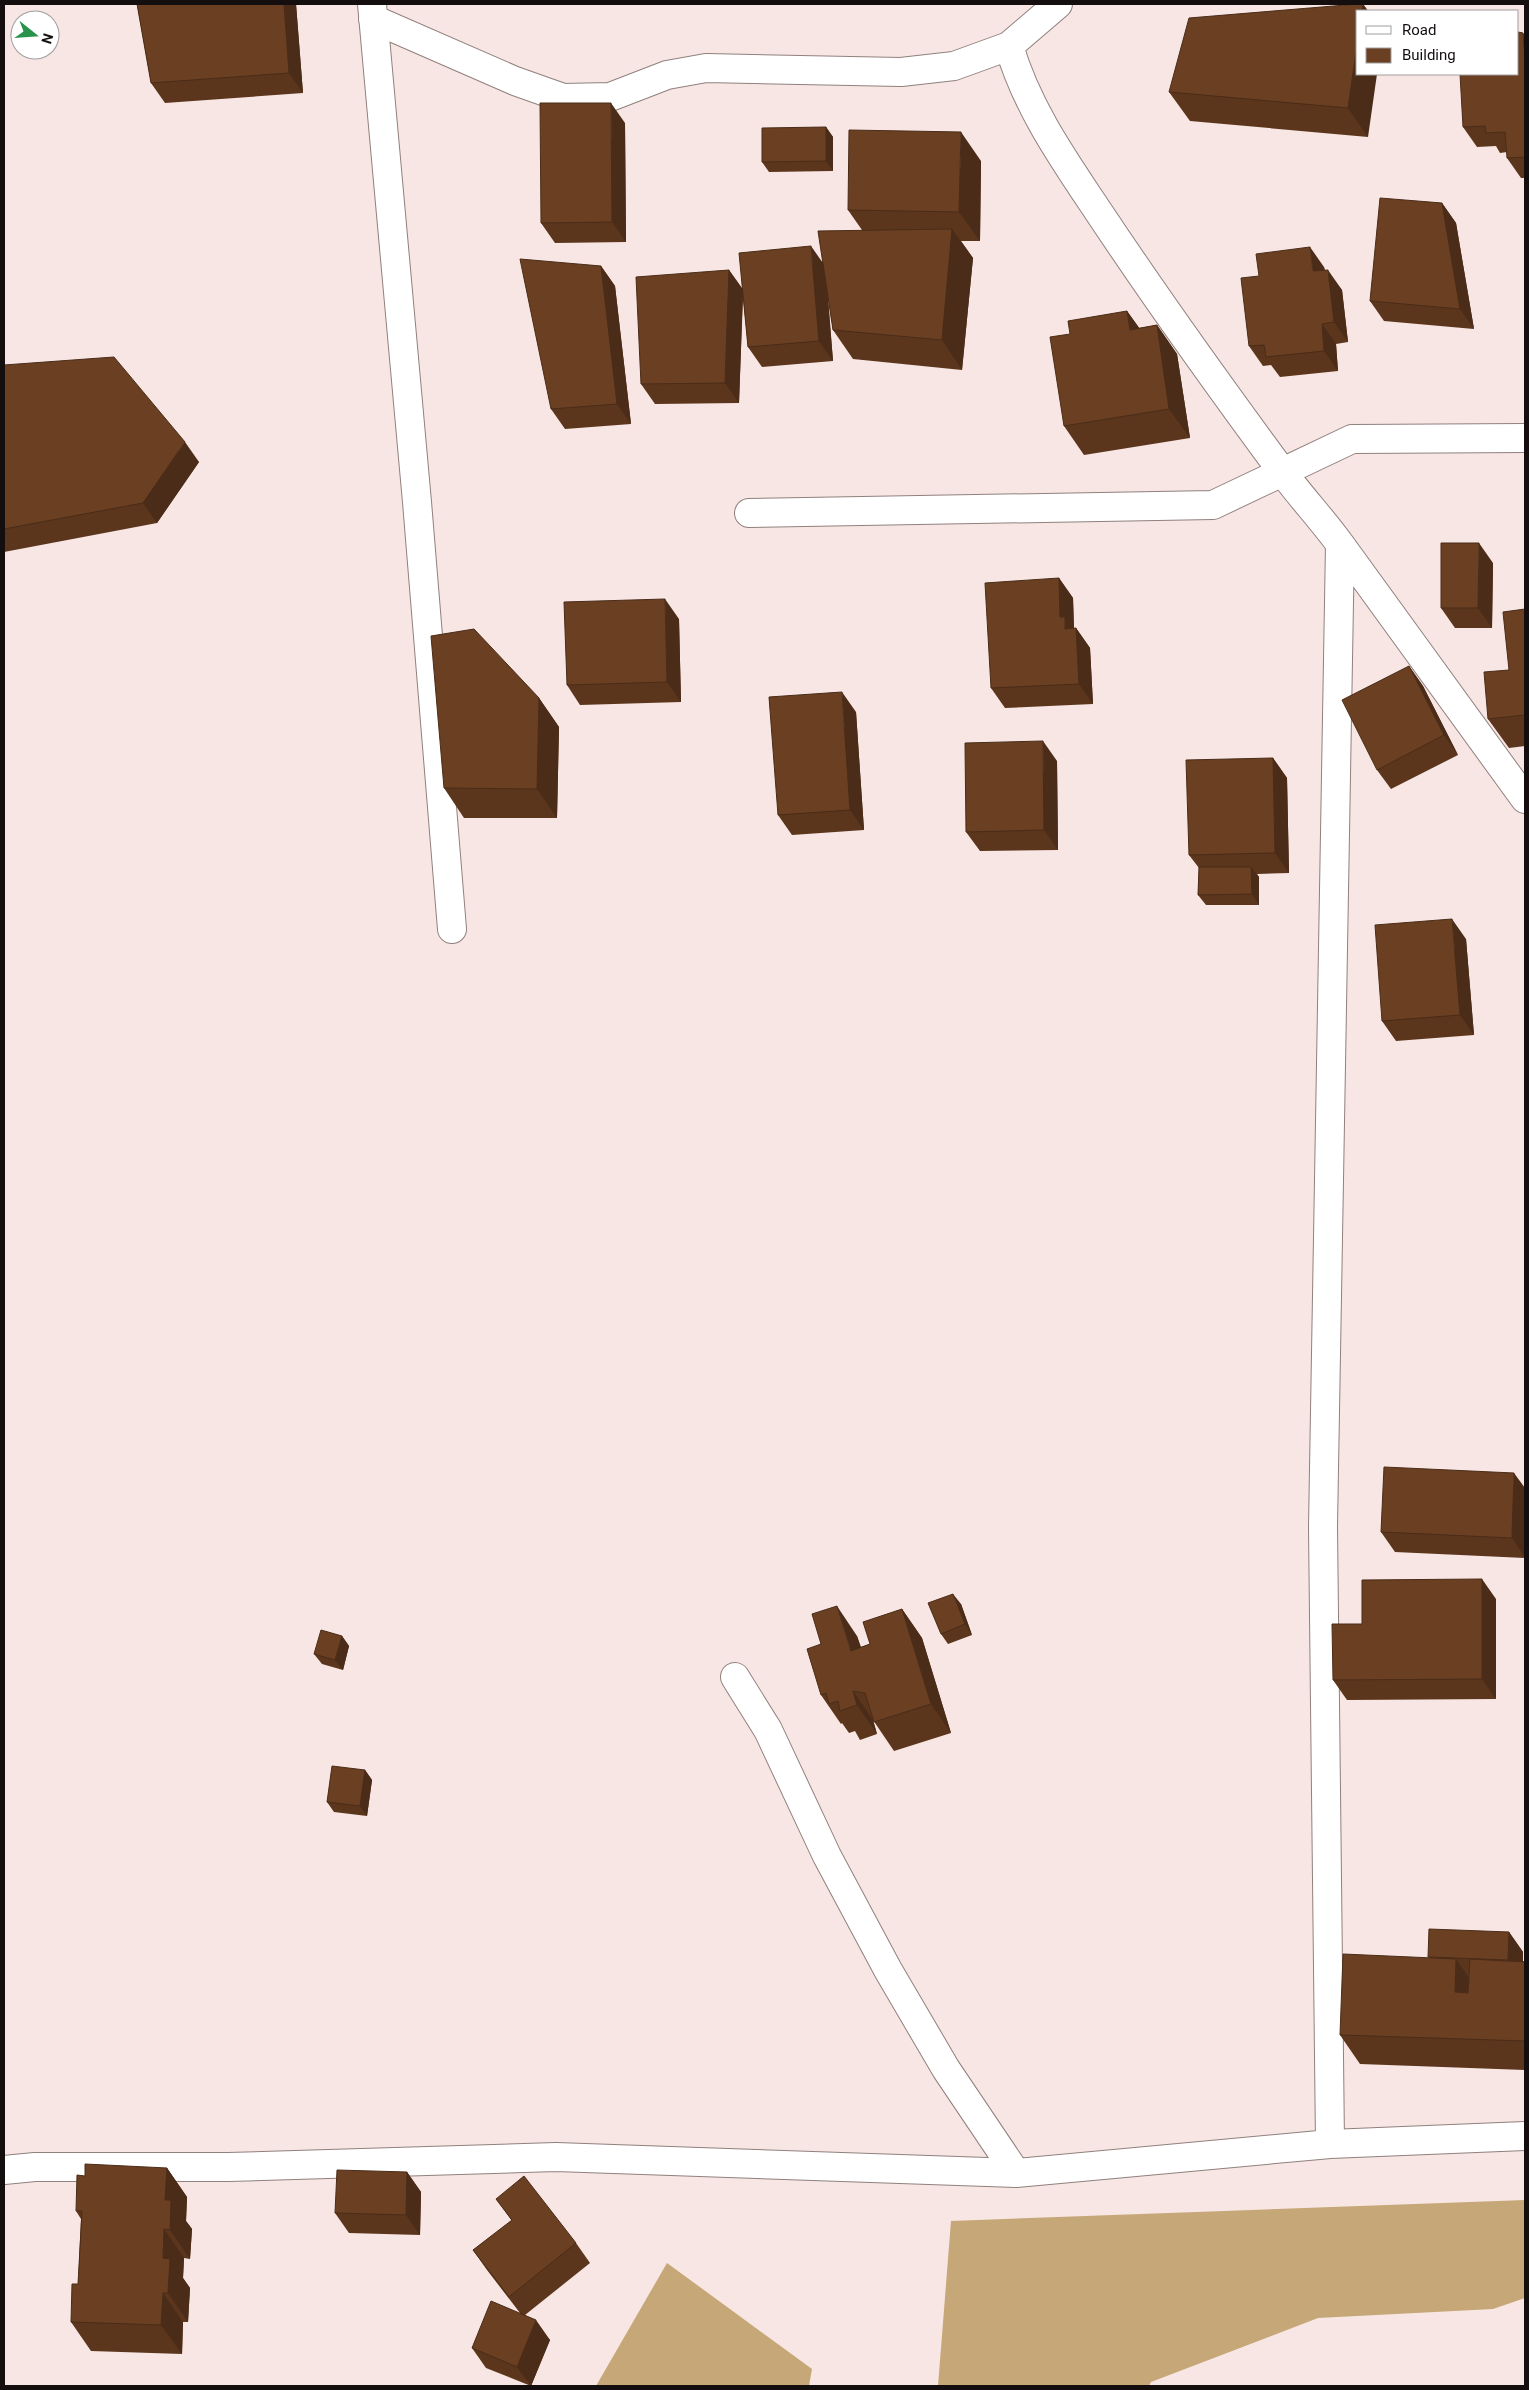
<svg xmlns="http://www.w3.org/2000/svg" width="1529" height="2390" font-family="Roboto,sans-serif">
	<rect width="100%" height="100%" fill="#f7e6e3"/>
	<path fill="#c6a778" d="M1525,2200V2298L1493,2309L1318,2318L1151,2382L1149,2386H938L951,2221Z
		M667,2263L812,2369L809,2386H596Z"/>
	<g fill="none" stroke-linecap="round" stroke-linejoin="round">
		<g stroke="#90807e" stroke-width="30">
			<path id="street" d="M372,4L417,502L452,929
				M1058,4L1009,46C1027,108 1064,160 1100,214C1158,301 1219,386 1281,470C1300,496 1321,518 1340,544L1323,1527L1330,2144
				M373,19L515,81L563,98L610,97L667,75L706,68L901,72L954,66L1009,46
				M749,513L1213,505L1352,439L1525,438
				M1340,544L1525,799
				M735,1677L768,1730L827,1856L888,1970L946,2069L1016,2173
				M4,2170L35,2167H228L556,2157L1016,2173L1330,2144L1525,2136"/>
		</g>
		<use href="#street" stroke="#fff" stroke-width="28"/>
	</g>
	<path fill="#5b361d" d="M137,4H296L303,93L165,103L151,83Z
		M1363,4L1368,11H1358L1368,137L1190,121L1169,92Z
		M1525,36V178H1521L1507,158V152L1500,153L1496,146L1477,147L1463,127Z
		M625,123L626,242L555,243L541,223Z
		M826,127L833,137V171L769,172L762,162Z
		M981,161L980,241H961L973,258L962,370L853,359L833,330L828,296L833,361L762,367L748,347L743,297L739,403L655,404L641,384L729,270L742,288L822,262L862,230L848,210Z
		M1442,203L1456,223L1474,329L1384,321L1370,301Z
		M601,266L615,286L631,424L565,429L551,409Z
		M1324,267L1325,270L1342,290L1348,342L1336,344L1338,371L1280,377L1271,365L1263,366L1249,346Z
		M1127,311L1139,328L1157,325L1177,354L1190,438L1084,455L1064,426Z
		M4,365L199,462L157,523L4,552Z
		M1493,563L1492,628H1455L1441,608Z
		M1059,578L1073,598L1074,629L1076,628L1090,648L1093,704L1005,708L991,688Z
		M1525,609V746L1509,748L1488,719L1509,670Z
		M679,619L681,702L580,705L567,685Z
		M1409,666L1423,686L1458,755L1391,789L1377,770Z
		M539,698L559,727L557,818H464L444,788Z
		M856,712L864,830L792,835L778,815Z
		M1273,758L1287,778L1289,873L1257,874L1259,877V905H1206L1198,895L1199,868L1189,855Z
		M1057,761L1058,850L980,851L966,832Z
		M1466,939L1474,1035L1396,1041L1382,1021Z
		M1525,1488V1558L1395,1552L1381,1532Z
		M1496,1599V1699L1347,1700L1333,1680L1362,1624Z
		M961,1604L972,1635L948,1644L941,1634Z
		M902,1609L922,1638L951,1733L894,1751L873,1720L877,1734L860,1740L855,1731L849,1733L842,1723L841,1724L821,1695L857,1636L861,1647L870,1644Z
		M342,1636L349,1646L343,1670L322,1664L314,1654Z
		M365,1770L372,1780L367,1816L334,1812L327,1802Z
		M1509,1932L1523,1952V1961L1525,1962V2070L1360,2064L1340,2035L1428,1958Z
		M167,2168L187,2197L186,2221L192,2229L190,2259L184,2258L183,2278L190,2288L188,2322H183L182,2354L91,2351L71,2322L78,2284L81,2219L76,2211L85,2176Z
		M407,2172L421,2192L420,2235L349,2233L335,2213Z
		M496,2199L576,2243L590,2263L525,2315L550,2340L531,2386L486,2368L472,2348L520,2313L487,2270L473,2250L512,2221Z"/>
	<path fill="#4a2c18" d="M284,4H296L303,93L289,73Z
		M1363,4L1368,11H1362Z
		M1523,33L1525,36V59V58Z
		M1358,38V74H1377L1368,137L1348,108Z
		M611,103L625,123L626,242L612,222Z
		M826,127L833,137V171L826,161Z
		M961,132L981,161L980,241L959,212Z
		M1442,203L1456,223L1474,329L1460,309Z
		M952,229L973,258L962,370L942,340Z
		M811,246L825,266L833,361L819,341Z
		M1310,247L1324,267L1327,291L1313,271Z
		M601,266L615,286L631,424L617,404Z
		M729,270L743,290L739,403L725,383Z
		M1328,270L1342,290L1348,342L1334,322Z
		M1127,311L1148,340L1130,330Z
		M1322,324L1336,344L1338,371L1324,351Z
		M1157,325L1177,354L1190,438L1169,409Z
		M185,442L199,462L157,523L143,503Z
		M1479,543L1493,563L1492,628L1478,608Z
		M1059,578L1073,598L1074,630L1076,628L1090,648L1093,704L1079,684L1065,629L1060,617Z
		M665,599L679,619L681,702L667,682Z
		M1409,666L1423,686L1458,755L1444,735Z
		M842,692L856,712L864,830L850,810Z
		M539,698L559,727L557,818L537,789Z
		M1043,741L1057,761L1058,850L1044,830Z
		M1273,758L1287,778L1289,873L1275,853Z
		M1251,867L1259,877V905L1252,894Z
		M1452,919L1466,939L1474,1035L1460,1015Z
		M1514,1473L1525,1488V1557L1512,1538Z
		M1482,1579L1496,1599V1699L1482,1679Z
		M953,1594L961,1604L972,1635L965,1624Z
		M837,1606L857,1636L871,1680L851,1651Z
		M902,1609L922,1638L951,1733L931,1704Z
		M342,1636L349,1646L343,1670L335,1660Z
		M853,1691L873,1720L877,1734L857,1705Z
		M365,1770L372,1780L367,1816L360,1806Z
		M1509,1932L1523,1952L1522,1980L1508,1960Z
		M1456,1959L1476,1988L1475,2021L1455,1992Z
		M167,2168L187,2197L186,2221L192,2229L190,2259L170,2230L165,2200Z
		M407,2172L421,2192L420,2235L406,2215Z
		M164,2229L184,2258L183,2278L190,2288L188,2322L168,2293L163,2258Z
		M163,2293L183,2322L182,2354L161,2325Z
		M536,2320L550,2340L531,2386L517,2367Z"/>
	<path fill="#6a3f22" stroke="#4a2c18" d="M137,4H284L289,73L151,83Z
		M1358,4H1363L1362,11H1358V38L1348,108L1169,92L1189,18Z
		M1518,32L1523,33L1525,58V157L1507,158L1505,132L1486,133L1485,126L1463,127L1460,74H1518Z
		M540,103H611L612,222L541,223Z
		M826,127V161L762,162V128Z
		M849,130L961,132L959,212L848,210Z
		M1380,198L1442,203L1460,309L1370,301Z
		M952,229L942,340L833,330L818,231Z
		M811,246L819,341L748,347L739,253Z
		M1310,247L1313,271L1328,270L1334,322L1322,324L1324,351L1266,357L1264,345L1249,346L1241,278L1259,276L1256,254Z
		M520,259L601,266L617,404L551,409Z
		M729,270L725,383L641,384L636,277Z
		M1127,311L1130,330L1157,325L1169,409L1064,426L1050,337L1070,334L1068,321Z
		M114,357L185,442L143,503L4,529V365Z
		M1441,543H1479L1478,608H1441Z
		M1059,578L1060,617H1065V629L1076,628L1079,684L991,688L985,583Z
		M665,599L667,682L567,685L564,602Z
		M1525,609V715L1488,719L1484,672L1509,670L1503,612Z
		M474,629L539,698L537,789L444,788L431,636Z
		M1409,666L1444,735L1377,770L1342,700Z
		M842,692L850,810L778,815L769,697Z
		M1043,741L1044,830L966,832L965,743Z
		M1273,758L1275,853L1189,855L1186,760Z
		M1199,867H1251L1252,894L1198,895Z
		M1452,919L1460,1015L1382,1021L1375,925Z
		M1384,1467L1514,1473L1512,1538L1381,1532Z
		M1482,1579V1679L1333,1680L1332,1624H1362V1580Z
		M953,1594L965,1624L941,1634L928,1603Z
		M837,1606L851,1651L870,1644L863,1622L902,1609L931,1704L874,1722L865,1693L853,1691L857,1705L840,1711L838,1701L829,1704L826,1693L821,1695L807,1649L821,1644L812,1614Z
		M321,1630L342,1636L335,1660L314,1654Z
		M332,1766L365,1770L360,1806L327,1802Z
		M1429,1929L1509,1932L1508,1960L1428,1957Z
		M1343,1954L1456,1959L1455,1992L1468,1993L1470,1959L1525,1962V2041L1340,2035Z
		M85,2164L167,2168L165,2200H171L170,2230L164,2229L163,2258L170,2259L168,2293H163L161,2325L71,2322L72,2284H78L82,2211H76L77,2175L85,2176Z
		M337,2170L407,2172L406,2215L335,2213Z
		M524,2176L576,2243L509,2297L473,2250L512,2220L496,2199Z
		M491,2301L536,2320L517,2367L472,2348Z"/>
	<rect width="1529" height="2390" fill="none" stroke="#140f0e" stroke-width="10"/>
	<rect x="1356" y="10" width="162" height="65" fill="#ffffff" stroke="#a19f9f"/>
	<rect x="1366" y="26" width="25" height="8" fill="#ffffff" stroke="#a19f9f"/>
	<text x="1402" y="35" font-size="15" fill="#140f0e">Road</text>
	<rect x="1366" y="48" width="25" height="15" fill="#6a3f22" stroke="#a19f9f"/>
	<text x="1402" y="60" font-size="15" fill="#140f0e">Building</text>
	<g transform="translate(35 35) rotate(107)"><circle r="24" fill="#ffffff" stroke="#a19f9f"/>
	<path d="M0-4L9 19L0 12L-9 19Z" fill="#27934b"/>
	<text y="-8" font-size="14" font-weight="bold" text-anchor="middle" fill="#140f0e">N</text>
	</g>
</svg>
